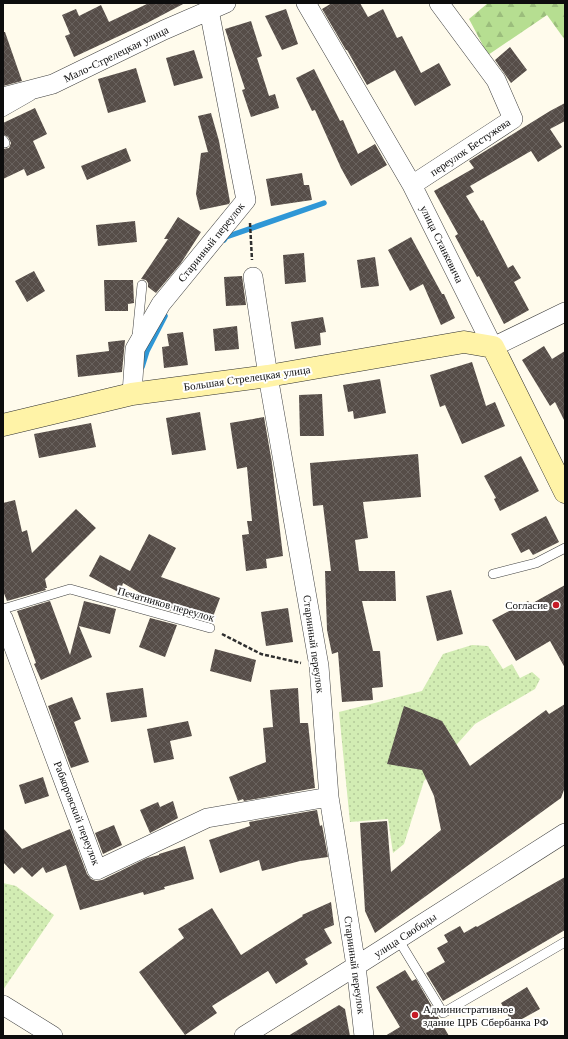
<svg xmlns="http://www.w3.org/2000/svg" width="568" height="1039" font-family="'Libre Baskerville',serif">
	<defs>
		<pattern id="grass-dots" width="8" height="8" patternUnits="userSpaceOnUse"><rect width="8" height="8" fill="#d2ecb3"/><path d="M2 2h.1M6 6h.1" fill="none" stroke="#b3c999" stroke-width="1.8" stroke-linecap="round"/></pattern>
		<pattern id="forest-firs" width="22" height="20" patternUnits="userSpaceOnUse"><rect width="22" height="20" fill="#b6de91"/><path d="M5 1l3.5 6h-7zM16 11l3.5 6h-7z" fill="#9bbd7c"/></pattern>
		<pattern id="building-cross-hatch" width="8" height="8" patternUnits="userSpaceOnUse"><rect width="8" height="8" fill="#564d48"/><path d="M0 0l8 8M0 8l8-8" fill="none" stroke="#69625e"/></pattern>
	</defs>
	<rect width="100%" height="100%" fill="#fffbec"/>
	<path fill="url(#grass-dots)" d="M472,645L488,646L503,669L512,664L520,678L532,672L540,679L535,689L475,724L424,781L404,844L393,853L388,819L350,822L339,712L422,691L443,654Z
		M3,883L16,886L54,915L3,990Z"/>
	<path fill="url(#forest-firs)" d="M488,3H565V40L547,15L488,55L469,19Z"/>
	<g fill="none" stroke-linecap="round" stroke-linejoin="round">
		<path stroke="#2f97d6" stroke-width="5.5" d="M224,240L226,237L324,203
			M142,367L147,351L165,316"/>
	</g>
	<path fill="url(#building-cross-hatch)" d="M149,3H185L147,23L74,57L65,36L70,34L62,15L76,9L79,16L101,5L109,22Z
		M332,3H360L368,17L383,9L397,38L402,36L421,73L439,63L451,85L415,106L395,70L367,85L347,50H346L322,9Z
		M286,9L298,44L282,50L265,16Z
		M251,21L262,56L257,58L269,96L275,94L279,108L251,117L242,90L245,89L225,29Z
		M3,32H5L22,81L3,86Z
		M510,47L527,70L511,83L495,60Z
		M194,50L203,78L174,86L166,58Z
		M136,68L146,102L108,113L98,79Z
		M314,69L340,121L343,120L358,154L375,144L387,165L351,186L341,168L315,110L312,111L296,78Z
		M565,103V121L550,129L562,147L538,162L531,151L470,186L474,192L466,196L481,221L483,220L508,268L513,265L521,278L514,282L529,310L504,324L479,276L477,277L455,236L458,234L434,191L474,168L469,161L550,111Z
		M35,108L47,134L33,141L45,168L27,176L24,169L3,179V149L9,148L11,143L8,137L3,134V123Z
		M211,113L219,141L230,202L229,204L200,210L196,194L201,153L208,152L198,116Z
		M126,148L131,161L87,180L81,166Z
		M302,173L304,185H309L312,200L271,206L266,179Z
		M178,217L201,232L181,263L156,293L148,287V283L146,280L141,279L168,239H164Z
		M135,221L137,242L98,246L96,225Z
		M411,237L442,294H444L455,318L441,325L423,284L410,291L388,250Z
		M304,253L306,282L285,284L283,255Z
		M375,257L379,286L361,288L357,260Z
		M34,271L45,291L27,302L15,281Z
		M242,276L246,305L226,306L224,277Z
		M104,280H133L134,303L128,304V311H105Z
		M323,317L326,332L320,333L321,345L295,349L291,322Z
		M237,326L239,349L215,351L213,329Z
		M183,332L188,365L164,368L162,347L169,346L167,334Z
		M125,340L122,372L78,377L76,355L109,351L108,342Z
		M544,346L552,359L565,351V422L555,402L550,406L522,360Z
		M472,362L486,406L495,402L505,426L462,444L445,405L440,407L430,375Z
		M380,379L386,413L354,419L353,411L348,412L343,385Z
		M322,394L324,436H300L299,395Z
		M200,412L206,450L172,455L166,418Z
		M264,417L272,463L283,556L266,559L267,568L246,571L242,535L249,534L247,521H252L247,467L237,469L230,423Z
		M91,423L96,447L39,458L34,434Z
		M418,454L421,497L363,502L368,538L355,540L359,571H395L396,601H362L373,651H380L383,687L372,688L373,700L342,702L338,652L332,654L327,630L325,571H331L323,505L313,506L310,463Z
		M521,456L539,491L500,511L494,499L496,498L484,476Z
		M15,500L22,532L27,530L32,553L76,509L96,528L45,579L47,588H45L46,590L7,601L3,591V503Z
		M546,516L559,542L533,555L529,549L521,553L511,534Z
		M149,534L176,548L161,577L220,598L211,622L154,606L156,602L123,583L120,593L89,576L100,555L130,571Z
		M565,585V668L550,641L516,661L492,620L528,601L531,604Z
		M451,590L463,634L437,641L426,596Z
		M50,601L70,655L84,601L116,609L110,634L79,626L92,657L41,680L34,664L36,663L17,611Z
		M288,608L293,642L266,646L261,612Z
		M150,618L177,625L165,657L139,647Z
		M215,649L256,660L251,682L210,671Z
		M143,688L147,717L111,722L106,693Z
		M298,688L300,723H308L315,788L244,801L243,799L238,801L229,777L266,762L263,728L273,727L270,690Z
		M72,697L81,719L74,722L89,762L71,768L48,706Z
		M565,704V787L561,798L375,933L365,911L360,823L387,821L391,872L441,830L434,796L422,770L387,764L404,706L442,721L470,766L546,710L549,714Z
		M188,721L192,736L170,741L174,759L154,763L147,729Z
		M43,777L49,796L25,804L19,785Z
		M173,801L178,818L150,833L140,810L158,802L160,807Z
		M317,810L320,826L322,825L328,857L300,861L262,871L259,860L220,873L209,840L250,826L249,822Z
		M114,825L122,845L103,854L95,833Z
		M3,828L22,849L70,829L87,874L91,879L96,881L102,880L147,858L159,855V854L185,846L194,879L164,887L165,889L144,895L143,892L80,910L66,865L46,873L43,867L32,877L22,867L14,874L3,862Z
		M565,877V930L443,1001L426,973L445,962L437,948L448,942L444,935L460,926L464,933L476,926L477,927Z
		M331,902L334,925L324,929L332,943L305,959L308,964L276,984L268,971L212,1006L217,1013L185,1035L139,972L184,938L178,929L212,908L241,955L303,916L302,915Z
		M405,970L412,981L416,979L449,1036H385L400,1027L376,987Z
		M527,987L540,1009L513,1024L501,1003Z
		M339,1005L345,1009L350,1036H288Z"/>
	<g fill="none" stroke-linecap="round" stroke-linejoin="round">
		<g stroke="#404040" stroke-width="10">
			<path id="lane" d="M3,112L31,96
				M3,140L5,143
				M137,336L142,285
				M493,574L536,563L565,548
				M3,609L70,589L210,628
				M398,939L443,1013L565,942"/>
		</g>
		<g stroke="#404040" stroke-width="20">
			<path id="street" d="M306,3L412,185L493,347L565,312
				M3,97L53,84L164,30L226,3
				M412,185L513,119L496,80L439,3
				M253,277L268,376L319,666L329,797L356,966L364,1036
				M132,394L135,349L161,304L246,200L209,10
				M3,618L97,870L207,818L329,797
				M3,1005L53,1036
				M244,1036L356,966L565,833"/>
		</g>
		<g stroke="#2f2f2f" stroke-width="23">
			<path id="secondary" d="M3,425L132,394L268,376L464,342L493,347L565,492"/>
		</g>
		<path stroke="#2f2f2f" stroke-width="2.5" stroke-dasharray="4 2" stroke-linecap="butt" d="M250,223L252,260
			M222,634L261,654L301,663"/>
		<use href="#lane" stroke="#fff" stroke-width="9"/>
		<use href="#street" stroke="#fff" stroke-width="19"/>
		<use href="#secondary" stroke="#fff3a7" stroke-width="22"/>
	</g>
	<g fill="#c61b27" stroke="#fff" stroke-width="1.5">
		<circle cx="556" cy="605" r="4"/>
		<circle cx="415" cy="1015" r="4"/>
	</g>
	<g text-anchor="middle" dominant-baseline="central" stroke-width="4" stroke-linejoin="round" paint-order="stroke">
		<g font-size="11" fill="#0d0d0d" stroke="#fff">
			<text transform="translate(116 54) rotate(-26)">Мало-Стрелецкая улица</text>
			<text transform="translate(470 147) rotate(-34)">переулок Бестужева</text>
			<text transform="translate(211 242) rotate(-51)">Старинный переулок</text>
			<text transform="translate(442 244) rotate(64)">улица Станкевича</text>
			<text transform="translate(247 378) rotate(-8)">Большая Стрелецкая улица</text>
			<text transform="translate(166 604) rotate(16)">Печатников переулок</text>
			<text transform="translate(314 644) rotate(82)">Старинный переулок</text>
			<text transform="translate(77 813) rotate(69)">Рабкоровский переулок</text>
			<text transform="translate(405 935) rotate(-33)">улица Свободы</text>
			<text transform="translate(355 965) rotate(82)">Старинный переулок</text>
		</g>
		<g font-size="11" fill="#0d0d0d" stroke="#fff" text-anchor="end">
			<text x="548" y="605">Согласие</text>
			<text x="423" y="1009" text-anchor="start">Административное<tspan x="423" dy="13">здание ЦРБ Сбербанка РФ</tspan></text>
		</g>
	</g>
	<rect width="568" height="1039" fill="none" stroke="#0d0d0d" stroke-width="8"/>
</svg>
